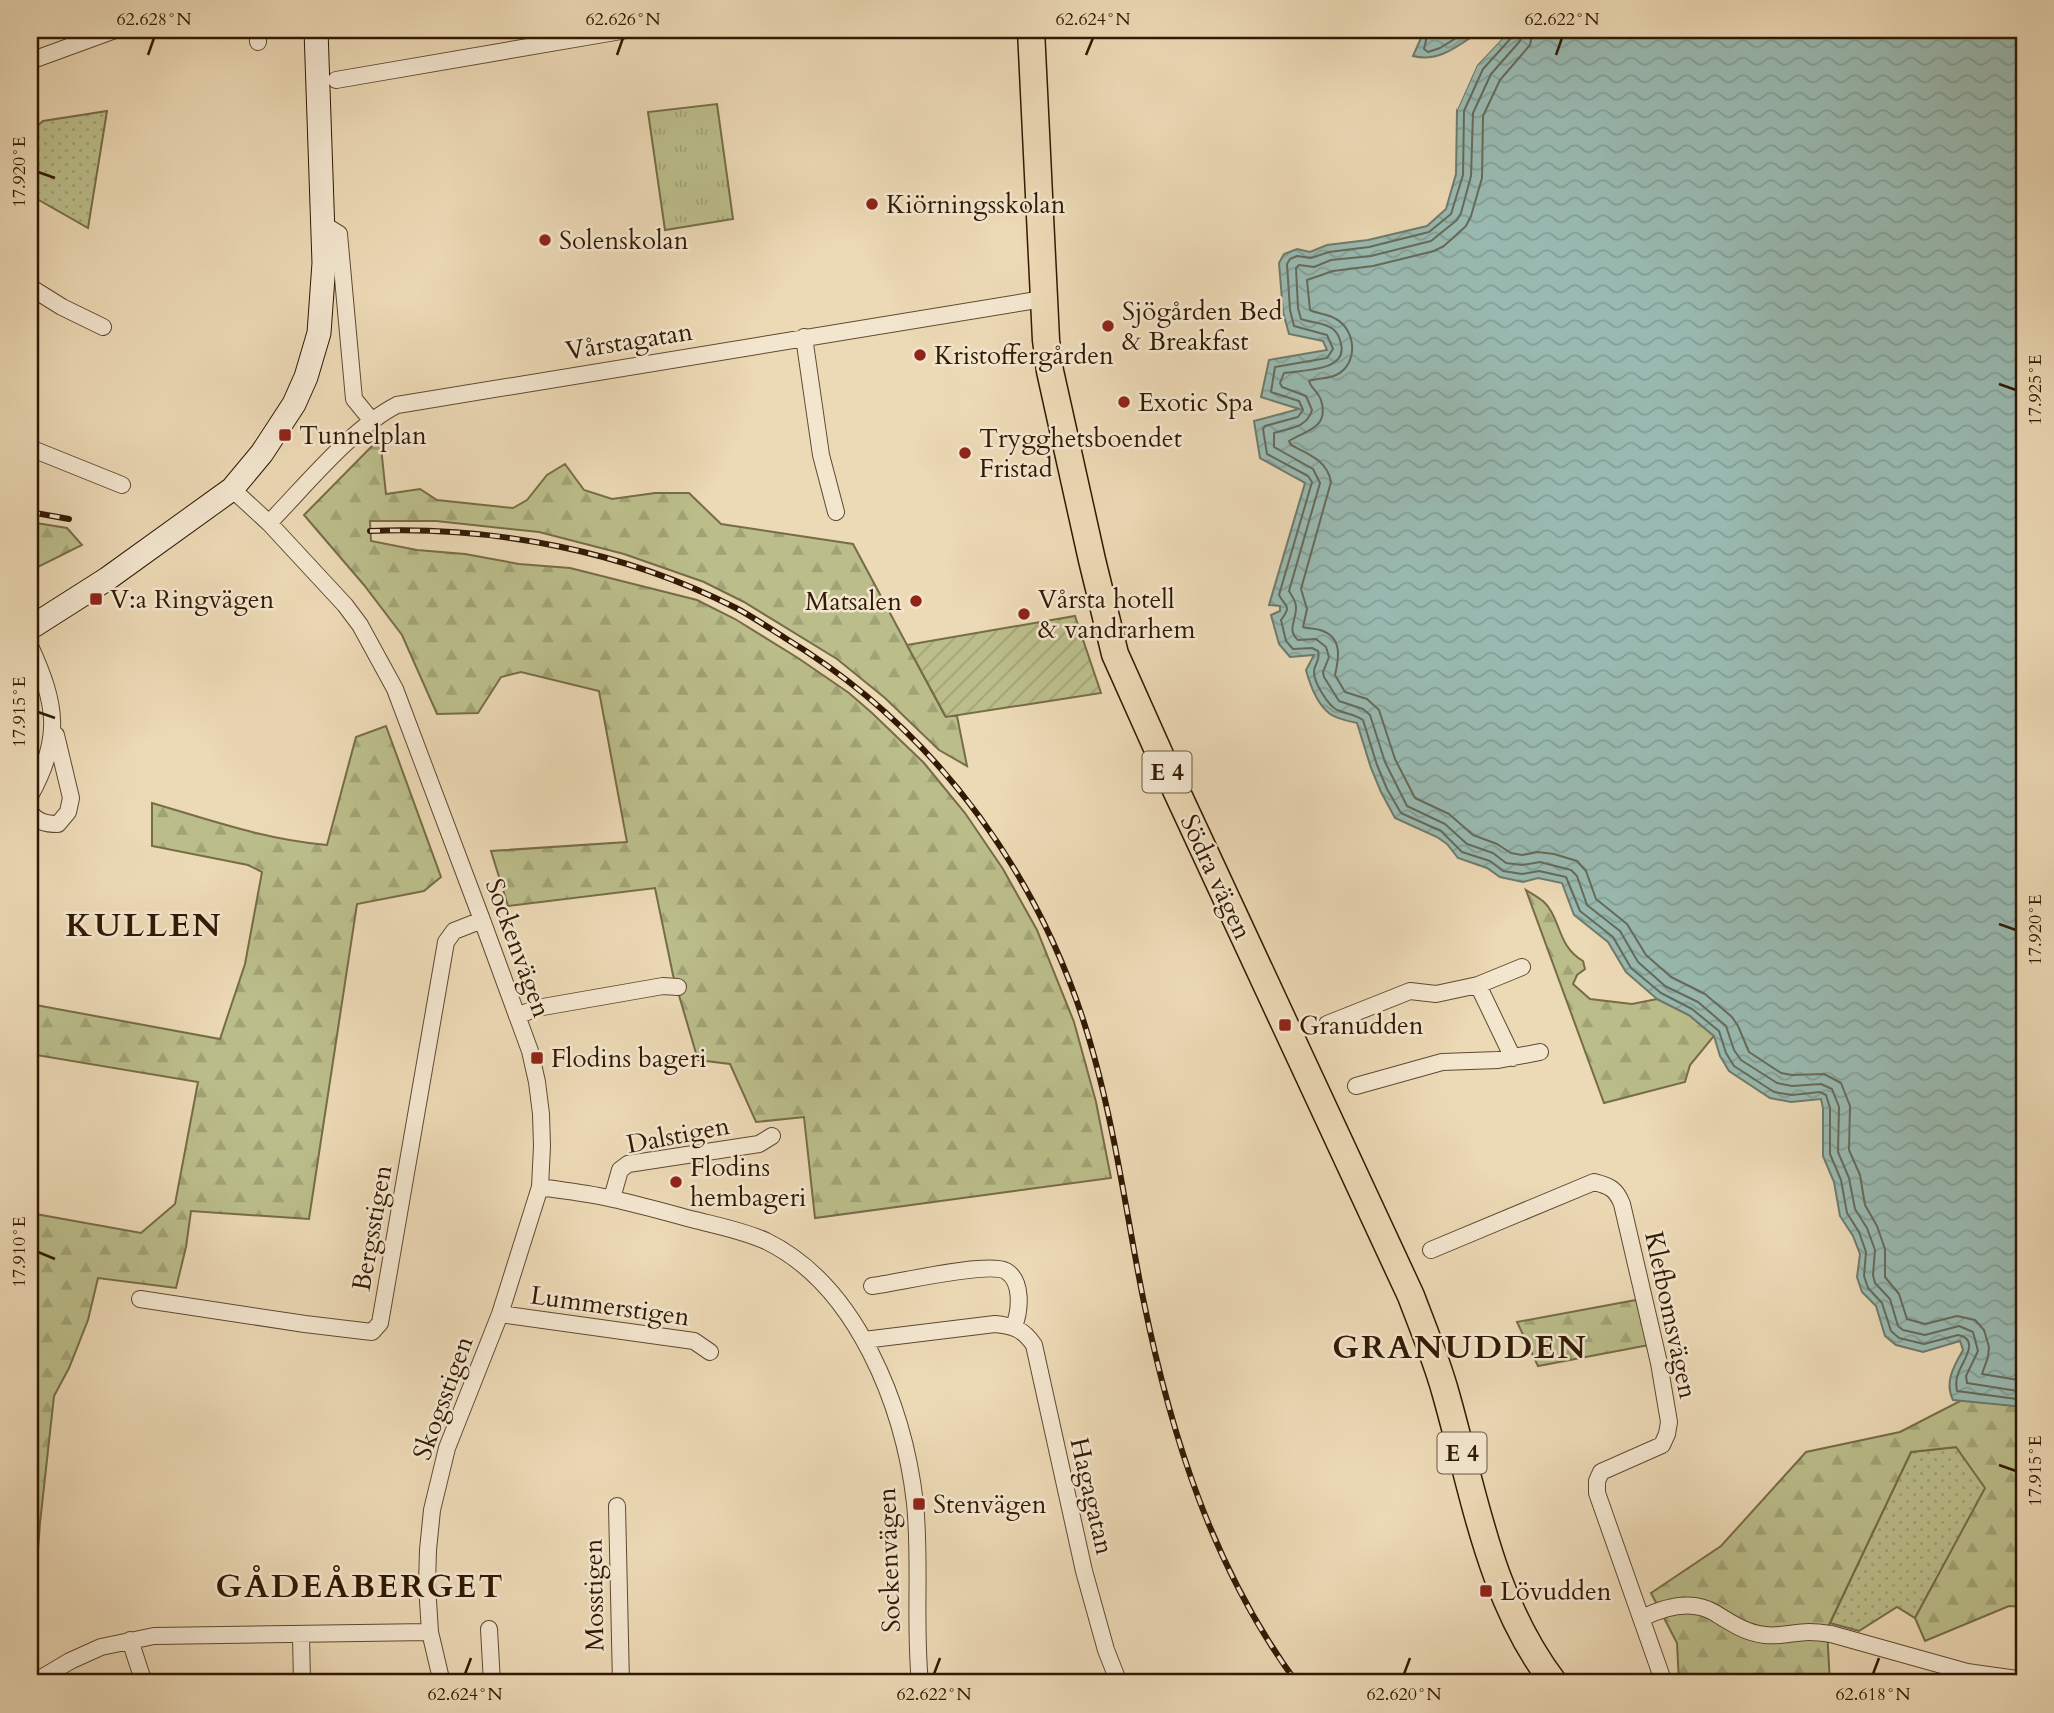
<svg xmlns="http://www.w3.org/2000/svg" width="2054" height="1713" font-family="Cardo,serif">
	<defs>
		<pattern id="grass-dots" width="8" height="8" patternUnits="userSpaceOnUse" patternTransform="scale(1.75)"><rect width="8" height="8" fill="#bbbe8b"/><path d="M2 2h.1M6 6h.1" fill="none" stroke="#a1a376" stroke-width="1.8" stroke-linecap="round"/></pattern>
		<pattern id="forest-firs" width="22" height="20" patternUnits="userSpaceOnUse" patternTransform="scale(1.75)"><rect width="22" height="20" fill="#bbbe8b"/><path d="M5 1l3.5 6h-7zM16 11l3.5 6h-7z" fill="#a1a376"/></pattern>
		<pattern id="park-tufts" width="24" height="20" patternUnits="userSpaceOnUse" patternTransform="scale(1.75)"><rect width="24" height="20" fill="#bbbe8b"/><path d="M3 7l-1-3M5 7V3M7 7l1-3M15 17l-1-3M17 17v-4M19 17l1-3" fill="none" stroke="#a1a376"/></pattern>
		<pattern id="garden-furrows" width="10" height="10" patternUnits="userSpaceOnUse" patternTransform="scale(1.75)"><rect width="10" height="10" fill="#bbbe8b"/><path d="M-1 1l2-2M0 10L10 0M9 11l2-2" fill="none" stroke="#a1a376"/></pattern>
		<pattern id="water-waves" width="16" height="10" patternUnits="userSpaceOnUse" patternTransform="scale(1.75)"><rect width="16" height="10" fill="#99bab1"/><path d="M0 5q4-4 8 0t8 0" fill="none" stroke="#849f97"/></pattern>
	</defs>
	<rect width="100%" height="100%" fill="#ecd9b5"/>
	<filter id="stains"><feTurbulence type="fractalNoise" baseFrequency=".00286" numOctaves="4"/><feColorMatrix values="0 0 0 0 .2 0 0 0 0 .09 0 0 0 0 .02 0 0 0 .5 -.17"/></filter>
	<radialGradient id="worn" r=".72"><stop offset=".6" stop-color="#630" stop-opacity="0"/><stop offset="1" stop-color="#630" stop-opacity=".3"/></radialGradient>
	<path fill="url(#grass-dots)" stroke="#766c47" stroke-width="2" d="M107,111L88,228L30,195V132L43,121Z
		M1957,1447L1986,1488L1915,1618L1897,1607L1859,1631L1830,1623L1911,1452Z"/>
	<path fill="url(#forest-firs)" stroke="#766c47" stroke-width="2" d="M380,438L386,494L420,489L437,500L513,508L527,500L547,475L565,464L584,490L612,499L655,493H689L721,524L853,544L945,716H957L967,766L939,750L885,698L837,659L744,602L704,582L624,554L539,532L436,521H370L371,541L417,550L465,554L519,564L570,568L697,600L735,619L798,658L849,693L872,713L924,763L965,813L1003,869L1037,930L1074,1022L1096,1102L1111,1178L815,1218L804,1117L756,1122L730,1064L698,1060L673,975L655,888L508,906L491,851L627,842L599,691L521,672L501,677L478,713L437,714L402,635L364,585L304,515Z
		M30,522L67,528L82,545L30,571Z
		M386,726L441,877L424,891L357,904L309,1219L191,1211L186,1247L176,1288L98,1278L88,1320L69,1368L54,1396L40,1523L33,1615L30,1617V1213L141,1233L175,1204L198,1082L30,1054V1004L220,1039L245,964L262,872L248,865L152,846V803C210,820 266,840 327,845L356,737Z
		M1526,890C1532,894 1540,898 1545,903C1561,919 1557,946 1583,961L1585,969L1577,975L1573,984L1590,999L1632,1004L1657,999L1689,1015L1714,1036L1690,1065L1685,1082L1604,1103Z
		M1636,1300L1649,1345L1538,1366L1517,1322Z
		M1964,1399L2024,1407V1607L2009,1606L1925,1641L1915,1618L1985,1488L1956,1447L1911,1452L1827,1629L1830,1683H1679L1677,1643L1651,1593L1721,1546L1806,1452L1900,1432Z"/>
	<path fill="url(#park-tufts)" stroke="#766c47" stroke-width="2" d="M717,104L733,219L665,230L648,112Z"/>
	<path fill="url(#garden-furrows)" stroke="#766c47" stroke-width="2" d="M1075,616L1101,693L946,717L907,645Z"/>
	<path fill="url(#water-waves)" stroke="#6f7a6b" stroke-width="2" d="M1414,30H1482C1460,44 1440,63 1413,56L1421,38Z
		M1510,30H2024V1407L1953,1400C1944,1382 1954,1366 1963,1350L1960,1341L1923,1352L1896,1345L1885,1336L1876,1306L1862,1292L1857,1277L1860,1254L1853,1236L1840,1216L1834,1182L1823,1156V1108L1821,1099L1791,1102L1770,1098L1729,1071L1720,1056L1714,1036L1689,1015L1657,999L1626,972L1608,942L1574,915L1562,883L1538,878L1523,882L1500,877L1487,868L1458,858L1447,844L1437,837L1395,818L1381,792L1371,768L1357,723C1348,721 1337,719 1330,714C1317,704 1310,685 1306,670L1314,655L1290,657L1279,644L1271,615L1280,611V606L1269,605L1305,483L1260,458L1254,421L1299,409L1261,397L1269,360L1327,350L1323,341L1289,334L1283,312L1279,263L1284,254L1297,249L1310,252L1327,245L1368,240L1427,226L1446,209L1456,174L1457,110L1477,65Z"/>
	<path fill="#ecd9b5" d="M1505,30H1510L1477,65L1457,110L1456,105L1474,64Z"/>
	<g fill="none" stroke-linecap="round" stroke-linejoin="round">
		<path stroke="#656a5a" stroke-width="2" d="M1423,30L1427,36L1424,49L1428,52L1440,48L1469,30
			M1514,30L1512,37L1483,69L1464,111L1463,175L1451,214L1429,232L1369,247L1329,252L1311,258L1297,256L1290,259L1287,264L1290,310L1294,326L1327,335L1333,349L1327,358L1275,367L1271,392L1299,401L1303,410L1298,417L1265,426L1263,429L1267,454L1308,476L1312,482L1279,595C1286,608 1292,605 1281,620L1286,641L1293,649L1312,648L1318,651C1321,661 1314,663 1314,672C1314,683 1328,705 1337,710C1346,714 1355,714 1363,720L1377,765L1387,789L1401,813L1441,831L1462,852L1490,861L1503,871L1522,874L1539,871L1566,877L1580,911L1613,937L1631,968L1661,993L1692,1009L1719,1031L1726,1053L1734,1066L1774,1092L1792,1095L1820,1092L1826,1095L1830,1108V1154L1841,1180L1847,1213L1859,1232L1866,1252L1864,1276L1868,1288L1882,1303L1891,1331L1899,1338L1924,1344L1958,1335C1981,1339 1962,1362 1958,1374C1956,1379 1956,1386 1957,1391L2024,1400
			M1523,30L1520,41L1491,74L1473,113L1471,176L1461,213L1457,220L1431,241L1371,256L1331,260L1314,267L1299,265L1296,268L1298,308L1301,319C1311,323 1325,322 1333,329C1338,333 1340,339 1341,344C1348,372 1301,370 1284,373L1280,383L1282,387L1306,396L1312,410C1307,428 1289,428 1274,433V447L1313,469L1320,483L1289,591C1292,596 1296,601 1296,607C1297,620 1286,629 1298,640L1316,639L1326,647L1329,657L1323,672L1324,677L1339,701L1363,709L1370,715L1385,762L1407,806L1445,824L1467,844L1493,853L1506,863L1522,865L1540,862L1571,870L1577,876L1587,905L1620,931L1638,962L1665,986L1698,1002L1726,1026L1734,1050L1741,1060L1777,1083L1792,1086L1821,1084L1832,1089L1839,1107L1838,1152L1849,1178L1855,1209L1867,1228L1875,1250L1873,1275L1875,1283L1890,1299L1898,1326L1903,1330L1925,1335L1959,1326L1973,1332L1978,1351L1966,1376L1967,1383L2024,1392
			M1533,30L1530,45L1500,80L1483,116L1482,178L1471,216L1466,226L1444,246L1434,251L1373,266L1333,271L1307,280L1310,310C1318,314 1328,314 1336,319C1356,330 1359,364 1336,375C1328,379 1318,378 1309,381C1311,388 1318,392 1321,400C1330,429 1304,431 1289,441L1291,445C1308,454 1327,460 1331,482L1301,589L1307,609L1303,627C1308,629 1314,628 1320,630C1343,637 1339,658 1335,675L1345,692L1367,699L1379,710L1395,759L1415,798L1449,814L1473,835L1497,844L1511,853L1522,855L1538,852L1554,854L1577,861L1586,871L1596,899L1627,924L1646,955L1671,977L1705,994L1732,1017L1738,1026L1749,1052L1781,1073L1792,1075L1824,1074L1841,1083L1850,1106L1849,1150L1860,1175L1865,1205L1877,1226L1885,1249V1277L1899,1294L1907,1319L1925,1324L1957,1316L1975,1320L1984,1330L1989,1347L1988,1357L1982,1374L2024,1381"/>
		<g stroke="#604930" stroke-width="18">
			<path id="minor" d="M258,30V42
				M30,61L115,30
				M336,80L627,30
				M323,224L339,234L354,399L372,421
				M30,287L62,307L103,327
				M804,337L821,455L836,512
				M30,448L122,485
				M232,489L269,523L345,605L360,625L395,689L482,920L530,1051L537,1082L541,1114L542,1146L540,1187L500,1314L447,1448L432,1510L428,1550L427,1585L430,1632L442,1683
				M269,523C305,486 352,428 397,405L1043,299
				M30,646C57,705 62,738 30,796
				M30,812C37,822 46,824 58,824L68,812L71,798L56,735
				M1478,985L1513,1058
				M517,1016L537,1008L663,986L678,987
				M1327,1024L1410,991L1436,994L1478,985L1522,967
				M1356,1086L1442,1062L1498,1060L1540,1052
				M540,1187C564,1191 589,1193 613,1199C641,1205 668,1213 695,1220C719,1226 744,1231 766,1241C858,1286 904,1408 915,1503C921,1563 914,1623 920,1683
				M612,1198L620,1170L628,1164L759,1144L772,1136
				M1431,1250L1594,1182C1610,1186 1616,1189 1622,1204L1659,1363L1669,1422L1667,1434L1662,1445L1601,1472L1597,1481V1493L1664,1683
				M872,1286C897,1283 988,1261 1006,1271C1023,1281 1020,1311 1014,1326
				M140,1299L305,1324L372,1332L380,1323L446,942L454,931L482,920
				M500,1314L694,1341L710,1352
				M864,1340L995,1324C1014,1326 1023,1329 1034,1345L1084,1571L1106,1650L1119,1683
				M617,1506L621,1683
				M1642,1618C1664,1607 1692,1599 1715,1613C1731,1623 1746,1633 1765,1635C1780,1637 1795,1632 1809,1632C1816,1632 1824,1633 1831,1634L1967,1672L2024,1680
				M489,1629L492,1683
				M301,1635L302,1683
				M130,1640L144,1683
				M33,1683L70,1661L101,1647L154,1636L430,1632"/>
		</g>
		<g stroke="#311903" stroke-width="25">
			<path id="secondary" d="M30,628L107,579L232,489L262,453L294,404L306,377L319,333L324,263L316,30"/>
		</g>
		<g stroke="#311903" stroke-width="29">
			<path id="trunk" d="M1031,30L1046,340L1050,371L1092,560L1115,654L1169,775L1411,1296C1423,1328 1436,1359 1445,1391C1474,1492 1489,1598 1554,1683"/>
		</g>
		<use href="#minor" stroke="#f3e6cf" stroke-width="16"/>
		<use href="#secondary" stroke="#f3e6cf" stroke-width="23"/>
		<use href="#trunk" stroke="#ecd9b5" stroke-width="26"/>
		<g stroke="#311903" stroke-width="6">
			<path id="rail" d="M30,512L69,519
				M370,531C495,526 624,551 736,608C753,617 769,628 785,638C939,731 1047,883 1094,1056C1116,1136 1127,1217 1143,1298C1171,1436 1213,1569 1297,1683"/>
		</g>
		<use href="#rail" stroke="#f3e6cf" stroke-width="3.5" stroke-dasharray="10" stroke-linecap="butt"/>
	</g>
	<path fill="none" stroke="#311903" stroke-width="2.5" d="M148,55L154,38M617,55L623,38M1086,55L1093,38M1556,55L1562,38M38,172L55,178M1999,384L2016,390M38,712L55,718M1999,924L2016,930M38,1252L55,1259M1999,1465L2016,1471M465,1674L471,1658M934,1674L940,1658M1404,1674L1410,1658M1873,1674L1879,1658"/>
	<g fill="#8f2418" stroke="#f3e6cf" stroke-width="2.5">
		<circle cx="872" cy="204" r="7"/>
		<circle cx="545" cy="240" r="7"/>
		<circle cx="1108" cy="326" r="7"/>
		<circle cx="920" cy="355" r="7"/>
		<circle cx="1124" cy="402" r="7"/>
		<rect x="278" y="428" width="14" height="14" rx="3.5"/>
		<circle cx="965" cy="453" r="7"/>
		<rect x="89" y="592" width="14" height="14" rx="3.5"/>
		<circle cx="916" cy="601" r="7"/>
		<circle cx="1024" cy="614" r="7"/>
		<rect x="1278" y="1018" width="14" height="14" rx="3.5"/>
		<rect x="530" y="1051" width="14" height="14" rx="3.5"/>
		<circle cx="676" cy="1182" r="7"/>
		<rect x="912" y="1497" width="14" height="14" rx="3.5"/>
		<rect x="1479" y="1584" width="14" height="14" rx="3.5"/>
	</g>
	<g text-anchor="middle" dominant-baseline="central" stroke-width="5" stroke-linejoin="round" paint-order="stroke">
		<g fill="#f3e6cf" stroke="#6b5640" stroke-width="2">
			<rect x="1142.5" y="751.5" width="49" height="41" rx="5"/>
			<rect x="1437.5" y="1432.5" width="49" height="41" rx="5"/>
		</g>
		<g font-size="24" font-weight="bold" fill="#311903">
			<text x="1167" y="772">E 4</text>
			<text x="1462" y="1453">E 4</text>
		</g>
		<g font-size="26" fill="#311903" stroke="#f3e6cf" text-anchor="start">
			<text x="886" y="204">Kiörningsskolan</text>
			<text x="559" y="240">Solenskolan</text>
			<text x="1122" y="311">Sjögården Bed<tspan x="1122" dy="30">&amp; Breakfast</tspan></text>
			<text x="934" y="355">Kristoffergården</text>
			<text x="1138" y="402">Exotic Spa</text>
			<text x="299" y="435">Tunnelplan</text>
			<text x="979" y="438">Trygghetsboendet<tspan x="979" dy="30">Fristad</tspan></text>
			<text x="110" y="599">V:a Ringvägen</text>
			<text x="1038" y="599">Vårsta hotell<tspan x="1038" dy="30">&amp; vandrarhem</tspan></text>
			<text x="902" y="601" text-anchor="end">Matsalen</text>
			<text x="1299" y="1025">Granudden</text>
			<text x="551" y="1058">Flodins bageri</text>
			<text x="690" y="1167">Flodins<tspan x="690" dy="30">hembageri</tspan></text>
			<text x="933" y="1504">Stenvägen</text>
			<text x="1500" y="1591">Lövudden</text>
		</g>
		<g font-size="26" fill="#311903" stroke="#f3e6cf">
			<text transform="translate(629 341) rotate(-9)">Vårstagatan</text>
			<text transform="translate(1216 877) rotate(65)">Södra vägen</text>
			<text transform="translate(518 948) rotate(70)">Sockenvägen</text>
			<text transform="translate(678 1135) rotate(-11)">Dalstigen</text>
			<text transform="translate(372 1228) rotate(-80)">Bergsstigen</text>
			<text transform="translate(610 1306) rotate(8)">Lummerstigen</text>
			<text transform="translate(1671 1315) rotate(78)">Klefbomsvägen</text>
			<text transform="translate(443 1398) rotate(-70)">Skogsstigen</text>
			<text transform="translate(1092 1496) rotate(77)">Hagagatan</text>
			<text transform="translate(889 1560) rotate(-92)">Sockenvägen</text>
			<text transform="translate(594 1595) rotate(-91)">Mosstigen</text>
		</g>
		<g font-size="33" font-weight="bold" letter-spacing="2" fill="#311903" stroke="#f3e6cf">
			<text x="144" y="925">KULLEN</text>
			<text x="1460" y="1347">GRANUDDEN</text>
			<text x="360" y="1586">GÅDEÅBERGET</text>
		</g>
	</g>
	<rect width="2054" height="1713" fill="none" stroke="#ecd9b5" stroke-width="77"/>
	<rect x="38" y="38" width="1978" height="1636" fill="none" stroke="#311903" stroke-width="2.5"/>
	<g font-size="18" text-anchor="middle" fill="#311903">
		<text x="154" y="25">62.628°N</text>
		<text x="623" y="25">62.626°N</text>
		<text x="1093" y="25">62.624°N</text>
		<text x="1562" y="25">62.622°N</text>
		<text transform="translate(19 172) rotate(-90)" y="6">17.920°E</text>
		<text transform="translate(2035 390) rotate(-90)" y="6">17.925°E</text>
		<text transform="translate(19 712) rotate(-90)" y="6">17.915°E</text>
		<text transform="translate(2035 930) rotate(-90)" y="6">17.920°E</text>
		<text transform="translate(19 1252) rotate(-90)" y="6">17.910°E</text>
		<text transform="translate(2035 1471) rotate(-90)" y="6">17.915°E</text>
		<text x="465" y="1700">62.624°N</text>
		<text x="934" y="1700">62.622°N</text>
		<text x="1404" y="1700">62.620°N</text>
		<text x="1873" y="1700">62.618°N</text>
	</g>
	<rect width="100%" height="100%" filter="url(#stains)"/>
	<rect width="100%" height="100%" fill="url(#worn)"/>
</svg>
